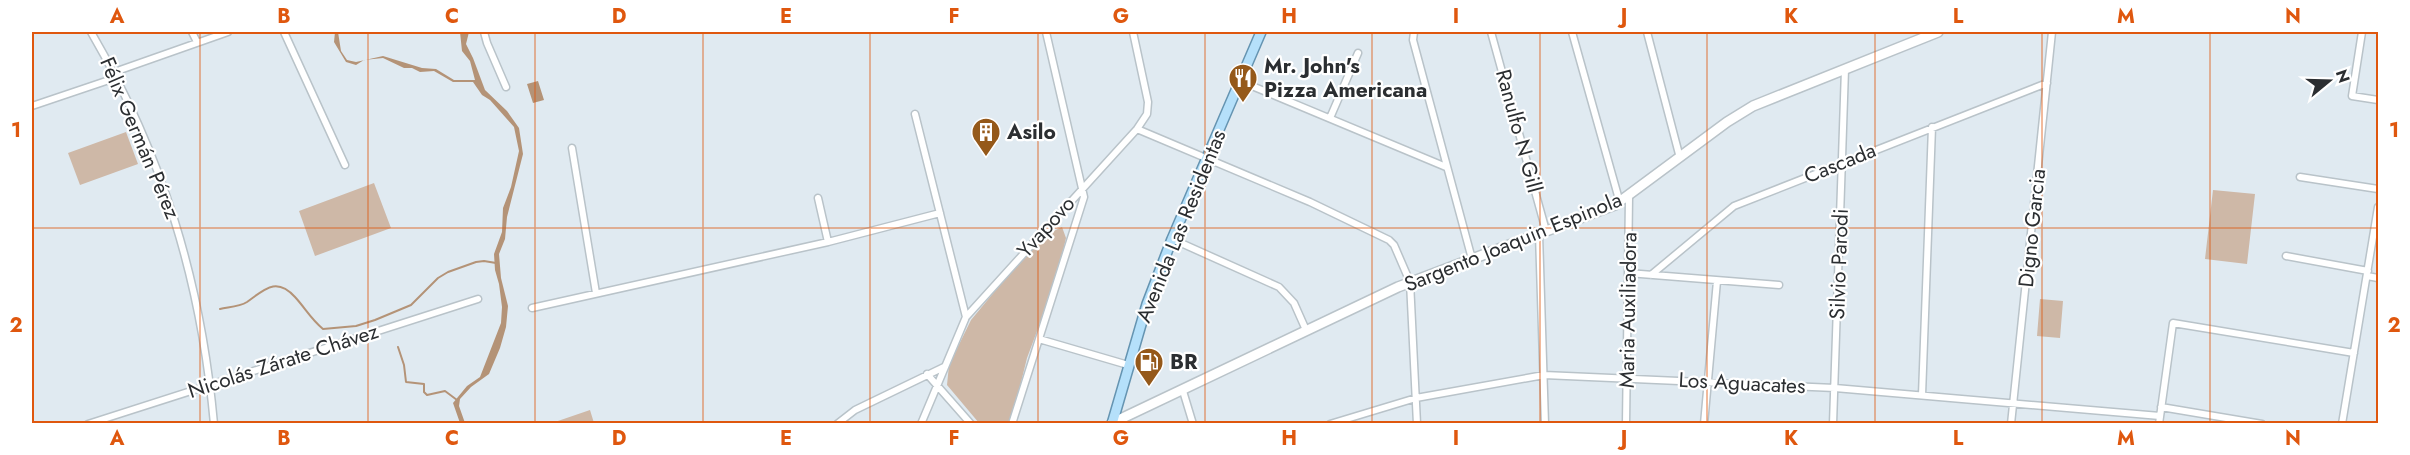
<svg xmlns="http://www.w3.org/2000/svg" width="2410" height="455" font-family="Jost,sans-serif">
	<rect width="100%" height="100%" fill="#e0eaf1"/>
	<path fill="#ceb8a7" d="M126,132L138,164L80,185L68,153Z
		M374,183L391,228L315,256L299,211Z
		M2213,190L2255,194L2247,264L2205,259Z
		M1062,227L1066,238L1057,278L1027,358L1011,423H979L947,385L949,365L971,320L1039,238Z
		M2040,299L2063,301L2060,338L2037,336Z
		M590,410L594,423H552Z"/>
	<path fill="#b49377" d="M335,32H338L341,51L347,60L356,62L383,56L422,68L436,69L454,80H475L470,61L462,51L460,32H469L466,44L473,58L485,90L507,111L519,128L523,154L507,217L505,239L499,254L501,278L508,306L506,327L500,348L489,374L471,387L460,399L459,406L465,423H460L453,403L467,386L480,377L501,323L502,307L499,284L495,270L494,254L502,232L503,208L511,187L519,151L514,127L490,100L482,95L473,82H453L434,71L420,72L412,68H404L383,58L364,60L356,65L346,62L334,42Z
		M538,81L544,100L533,103L527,84Z"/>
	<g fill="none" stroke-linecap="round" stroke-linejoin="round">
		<path stroke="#b49377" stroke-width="2" d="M220,309C229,307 239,307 247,302C264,290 276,276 295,297C306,309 310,318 323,329L356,326L375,320L411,305L438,278L448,272L476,262L484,261L496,263
			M398,347L404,365L406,382L424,384V392L427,395L445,391L457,400"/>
		<g stroke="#b9c3c9" stroke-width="9">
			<path id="street" d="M91,32C163,156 201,281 214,424
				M192,32L197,42
				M284,32L345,165
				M484,32L487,43L506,87
				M1414,32L1413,40L1472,259
				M1491,32L1546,231
				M1572,32L1620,203
				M1647,32L1680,158
				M2362,32L2352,96L2378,100
				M1240,81L1446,167
				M32,106L118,77L120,70L228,32
				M915,114L966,317
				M1330,118L1358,53
				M1137,129L1310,202L1389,240L1394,245L1410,282L1417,424
				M572,148L596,293
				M2300,177L2378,189
				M818,198L828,242
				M1539,234L1545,424
				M1172,239L1279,287L1294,303L1306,330
				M2286,256L2368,271
				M1628,273L1779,285
				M1651,275L1734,206L2047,83
				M2367,276L2378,278
				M532,308L828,242L940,213
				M1039,339L1128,365
				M927,374L971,424
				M1183,391L1193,424
				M1922,395L1932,127
				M2161,407L2262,424
				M88,424L478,299
				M837,424L855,410L944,367
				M921,424L966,317L1137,129L1147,114L1148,102L1133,32
				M1012,424L1084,197L1046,32
				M1330,424L1416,398L1544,375L1835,388L2160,416
				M1626,424L1629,197
				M1704,424L1717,281
				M1833,424L1845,69
				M2011,424L2052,32
				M2159,424L2173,323L2354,353
				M2342,424L2378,207"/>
		</g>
		<g stroke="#b9c3c9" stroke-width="12">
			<path id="secondary" d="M1112,423L1398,287L1615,205L1727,122L1753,106L1938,32"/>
		</g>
		<g stroke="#6594b1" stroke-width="12">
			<path id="primary" d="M1112,424L1147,304L1172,239L1261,32"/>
		</g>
		<use href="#street" stroke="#fff" stroke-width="6"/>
		<use href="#secondary" stroke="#fff" stroke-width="9"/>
		<use href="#primary" stroke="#b5e0fa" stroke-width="9"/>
	</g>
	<path fill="none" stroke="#df570e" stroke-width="1.5" stroke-opacity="0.55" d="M200,32V424M368,32V424M535,32V424M703,32V424M870,32V424M1038,32V424M1205,32V424M1372,32V424M1540,32V424M1707,32V424M1875,32V424M2042,32V424M2210,32V424M32,228H2378"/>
	<defs>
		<g id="restaurant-pin" transform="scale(1.5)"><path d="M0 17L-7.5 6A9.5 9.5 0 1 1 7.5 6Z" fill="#95591a" stroke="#fff"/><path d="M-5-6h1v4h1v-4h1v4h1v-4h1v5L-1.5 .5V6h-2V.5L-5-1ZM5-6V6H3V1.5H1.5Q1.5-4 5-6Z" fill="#fff"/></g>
		<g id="building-pin" transform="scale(1.5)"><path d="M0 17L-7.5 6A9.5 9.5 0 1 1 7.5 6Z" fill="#95591a" stroke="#fff"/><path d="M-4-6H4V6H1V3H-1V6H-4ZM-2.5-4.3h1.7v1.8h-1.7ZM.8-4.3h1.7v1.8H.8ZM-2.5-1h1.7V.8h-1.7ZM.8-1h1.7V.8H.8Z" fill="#fff"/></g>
		<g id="fuel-pin" transform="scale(1.5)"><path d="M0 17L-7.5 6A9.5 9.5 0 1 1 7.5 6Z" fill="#95591a" stroke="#fff"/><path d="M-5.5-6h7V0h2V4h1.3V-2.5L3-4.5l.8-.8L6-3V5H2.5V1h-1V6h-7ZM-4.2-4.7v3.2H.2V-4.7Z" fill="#fff"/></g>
	</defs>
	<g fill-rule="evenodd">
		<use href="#restaurant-pin" x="1243" y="78"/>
		<use href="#building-pin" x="986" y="132"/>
		<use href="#fuel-pin" x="1149" y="362"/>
	</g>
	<g text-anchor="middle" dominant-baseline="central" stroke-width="4.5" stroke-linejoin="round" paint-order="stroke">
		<g font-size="21" font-weight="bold" fill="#2b2e31" stroke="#fff" text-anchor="start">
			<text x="1264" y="66">Mr. John's<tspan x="1264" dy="24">Pizza Americana</tspan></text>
			<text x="1007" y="132">Asilo</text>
			<text x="1170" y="362">BR</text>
		</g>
		<g font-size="21" fill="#2b2e31" stroke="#fff">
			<text transform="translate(1519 131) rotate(75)">Ranulfo N Gill</text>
			<text transform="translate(140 138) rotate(67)">Félix Germán Pérez</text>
			<text transform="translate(1840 163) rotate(-22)">Cascada</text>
			<text transform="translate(1181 226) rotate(-68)">Avenida Las Residentas</text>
			<text transform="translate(1046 227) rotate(-48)">Yvapovo</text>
			<text transform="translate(2032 228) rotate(-84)">Digno Garcia</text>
			<text transform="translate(1513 242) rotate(-22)">Sargento Joaquin Espinola</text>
			<text transform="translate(1839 264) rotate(-88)">Silvio Parodi</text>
			<text transform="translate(1628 310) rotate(-89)">Maria Auxiliadora</text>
			<text transform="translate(283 361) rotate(-18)">Nicolás Zárate Chávez</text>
			<text transform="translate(1742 383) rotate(3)">Los Aguacates</text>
		</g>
	</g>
	<rect width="2410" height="455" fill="none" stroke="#ffffff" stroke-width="66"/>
	<g transform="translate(2329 81) rotate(71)" stroke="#ffffff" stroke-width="4.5" paint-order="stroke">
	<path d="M0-4.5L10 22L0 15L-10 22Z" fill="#2b2e31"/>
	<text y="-9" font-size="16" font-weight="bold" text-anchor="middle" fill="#2b2e31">N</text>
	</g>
	<rect x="33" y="33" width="2344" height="389" fill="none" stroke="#df570e" stroke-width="2"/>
	<g font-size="20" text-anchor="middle" font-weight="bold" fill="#df570e">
		<text x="117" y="23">A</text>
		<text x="284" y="23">B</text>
		<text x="452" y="23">C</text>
		<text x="619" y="23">D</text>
		<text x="786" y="23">E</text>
		<text x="954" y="23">F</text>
		<text x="1121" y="23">G</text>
		<text x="1289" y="23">H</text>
		<text x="1456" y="23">I</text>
		<text x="1624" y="23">J</text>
		<text x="1791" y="23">K</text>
		<text x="1958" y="23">L</text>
		<text x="2126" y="23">M</text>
		<text x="2293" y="23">N</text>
		<text x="16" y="137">1</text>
		<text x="2394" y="137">1</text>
		<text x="16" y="332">2</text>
		<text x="2394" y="332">2</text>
		<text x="117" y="445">A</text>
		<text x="284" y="445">B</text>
		<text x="452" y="445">C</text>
		<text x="619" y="445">D</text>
		<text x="786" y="445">E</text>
		<text x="954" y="445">F</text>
		<text x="1121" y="445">G</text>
		<text x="1289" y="445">H</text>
		<text x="1456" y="445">I</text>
		<text x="1624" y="445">J</text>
		<text x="1791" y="445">K</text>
		<text x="1958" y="445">L</text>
		<text x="2126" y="445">M</text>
		<text x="2293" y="445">N</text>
	</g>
</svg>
